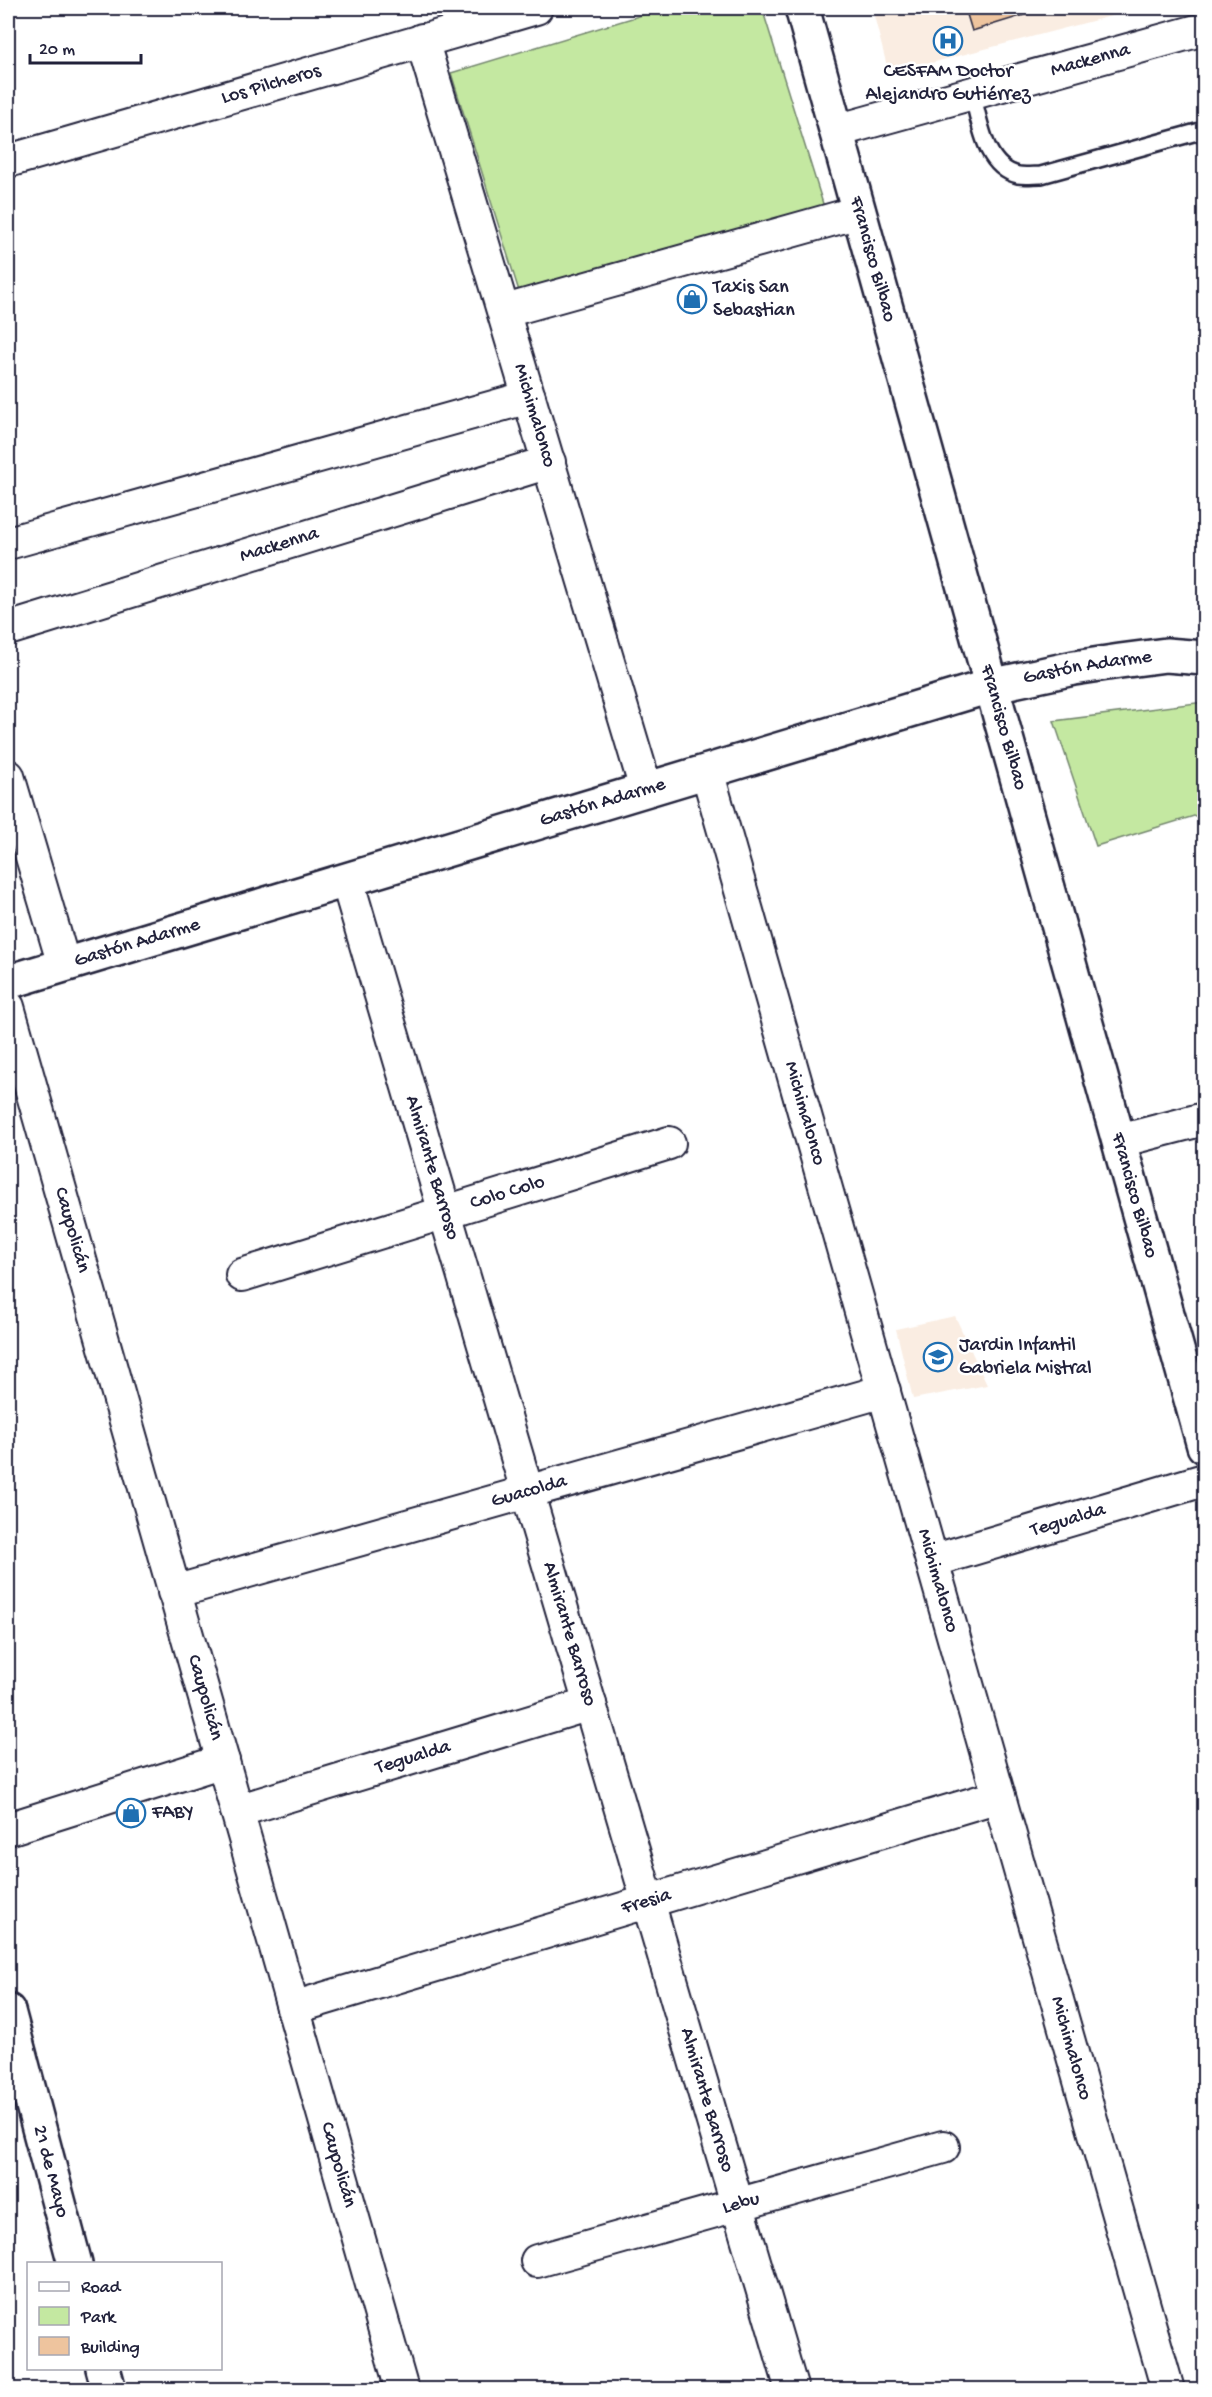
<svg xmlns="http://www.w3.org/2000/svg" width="1212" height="2397" font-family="'Gochi Hand',sans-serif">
	<rect width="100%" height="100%" fill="#fff"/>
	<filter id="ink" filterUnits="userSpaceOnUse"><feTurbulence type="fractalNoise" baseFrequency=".0167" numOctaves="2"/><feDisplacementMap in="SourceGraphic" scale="12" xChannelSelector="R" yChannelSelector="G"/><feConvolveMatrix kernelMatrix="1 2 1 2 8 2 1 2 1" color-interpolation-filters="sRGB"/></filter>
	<g filter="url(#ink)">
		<path fill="#faede2" d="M872,8H1142L889,74Z
			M955,1316L987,1385L913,1399L896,1329Z"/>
		<path fill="#c4e8a1" stroke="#73856e" stroke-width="1.5" d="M665,8H762L829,223L527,317L451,73Z
			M1204,702V813L1096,846L1054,721Z"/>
		<path fill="#eec49e" stroke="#22223b" stroke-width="1.5" d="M965,8H1047L972,31Z"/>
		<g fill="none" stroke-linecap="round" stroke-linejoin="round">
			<g stroke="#22223b" stroke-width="20">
				<path id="service" d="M972,93C980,121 984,167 1018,175C1025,176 1034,175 1041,175L1204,130"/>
			</g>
			<g stroke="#22223b" stroke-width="36">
				<g id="minor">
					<path id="s1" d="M422,40L646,789"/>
					<path id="s2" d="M836,131L1204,29"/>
					<path id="s3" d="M8,161L536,8"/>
					<path d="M505,311L859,212"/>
					<path d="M8,543L529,397"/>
					<path id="s4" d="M8,629L549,462"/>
					<path id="s5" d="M707,771L1168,2390"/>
					<path d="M8,776L64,965"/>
					<path id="s6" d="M347,880L792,2390"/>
					<path id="s7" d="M8,1007L402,2390"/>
					<path d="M1119,1141L1204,1119"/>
					<path id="s8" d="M242,1275L669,1143"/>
					<path id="s9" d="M932,1561L1204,1480"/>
					<path id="s10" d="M174,1592L884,1391"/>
					<path id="s11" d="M237,1811L590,1704"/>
					<path d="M8,1829L223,1761"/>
					<path id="s12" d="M293,2008L999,1796"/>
					<path id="s13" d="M537,2261L943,2147"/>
				</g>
			</g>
			<g stroke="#22223b" stroke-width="38">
				<g id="tertiary">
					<path id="s14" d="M802,8L1204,1446"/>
					<path id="s15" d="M8,982L990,686L1074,668L1120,661L1166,655L1204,658"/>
					<path id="s16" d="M8,2011L75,2264"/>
					<path d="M103,2368L109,2390"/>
				</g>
			</g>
			<use href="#service" stroke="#fff" stroke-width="15"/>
			<use href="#minor" stroke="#fff" stroke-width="32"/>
			<use href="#tertiary" stroke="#fff" stroke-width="33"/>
		</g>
	</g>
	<defs>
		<g id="hospital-ring" transform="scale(1.5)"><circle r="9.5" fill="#fff" stroke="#1f6fb2" stroke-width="1.5"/><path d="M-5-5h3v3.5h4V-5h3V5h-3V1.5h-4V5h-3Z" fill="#1f6fb2"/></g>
		<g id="shop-ring" transform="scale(1.5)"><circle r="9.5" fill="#fff" stroke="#1f6fb2" stroke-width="1.5"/><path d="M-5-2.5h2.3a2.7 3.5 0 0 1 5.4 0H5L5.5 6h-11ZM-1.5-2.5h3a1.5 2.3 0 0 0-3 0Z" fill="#1f6fb2"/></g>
		<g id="school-ring" transform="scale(1.5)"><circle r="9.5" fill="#fff" stroke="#1f6fb2" stroke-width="1.5"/><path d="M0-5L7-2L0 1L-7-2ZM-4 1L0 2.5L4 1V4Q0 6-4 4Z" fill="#1f6fb2"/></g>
	</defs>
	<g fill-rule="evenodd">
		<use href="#hospital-ring" x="948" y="41"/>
		<use href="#shop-ring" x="692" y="299"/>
		<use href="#school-ring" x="938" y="1357"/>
		<use href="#shop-ring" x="131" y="1813"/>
	</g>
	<g text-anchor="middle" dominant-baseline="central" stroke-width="5" stroke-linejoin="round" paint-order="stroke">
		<g font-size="20" fill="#22223b" stroke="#fff">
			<text stroke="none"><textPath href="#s2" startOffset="264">Mackenna</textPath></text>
			<text stroke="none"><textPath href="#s3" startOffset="274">Los Pilcheros</textPath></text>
			<text stroke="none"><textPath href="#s14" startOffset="261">Francisco Bilbao</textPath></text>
			<text stroke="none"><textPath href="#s1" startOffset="392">Michimalonco</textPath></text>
			<text stroke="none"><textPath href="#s4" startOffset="284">Mackenna</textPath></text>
			<text stroke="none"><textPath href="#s15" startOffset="1125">Gastón Adarme</textPath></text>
			<text stroke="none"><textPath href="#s14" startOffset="747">Francisco Bilbao</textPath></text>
			<text stroke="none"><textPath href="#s15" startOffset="621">Gastón Adarme</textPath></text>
			<text stroke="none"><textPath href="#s15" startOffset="135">Gastón Adarme</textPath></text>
			<text stroke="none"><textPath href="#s5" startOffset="356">Michimalonco</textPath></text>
			<text stroke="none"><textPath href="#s6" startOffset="300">Almirante Barroso</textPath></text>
			<text stroke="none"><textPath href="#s8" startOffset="278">Colo Colo</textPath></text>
			<text stroke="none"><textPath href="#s14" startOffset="1233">Francisco Bilbao</textPath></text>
			<text stroke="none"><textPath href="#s7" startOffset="232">Caupolicán</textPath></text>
			<text stroke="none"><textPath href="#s10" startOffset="369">Guacolda</textPath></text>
			<text stroke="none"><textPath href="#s9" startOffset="142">Tegualda</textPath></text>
			<text stroke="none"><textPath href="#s5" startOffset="842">Michimalonco</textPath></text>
			<text stroke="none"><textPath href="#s6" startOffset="786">Almirante Barroso</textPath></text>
			<text stroke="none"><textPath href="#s7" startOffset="718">Caupolicán</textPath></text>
			<text stroke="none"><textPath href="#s11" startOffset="184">Tegualda</textPath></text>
			<text stroke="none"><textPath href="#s12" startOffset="369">Fresia</textPath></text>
			<text stroke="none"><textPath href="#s5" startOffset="1328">Michimalonco</textPath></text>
			<text stroke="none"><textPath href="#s6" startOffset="1272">Almirante Barroso</textPath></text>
			<text stroke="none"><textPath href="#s7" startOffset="1204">Caupolicán</textPath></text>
			<text stroke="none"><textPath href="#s16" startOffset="166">21 de Mayo</textPath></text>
			<text stroke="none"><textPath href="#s13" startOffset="212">Lebu</textPath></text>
		</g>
		<g font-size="20" fill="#22223b" stroke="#fff" text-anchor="start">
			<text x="948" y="72" text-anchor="middle">CESFAM Doctor<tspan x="948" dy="23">Alejandro Gutiérrez</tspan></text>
			<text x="713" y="288">Taxis San<tspan x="713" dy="23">Sebastian</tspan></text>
			<text x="959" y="1346">Jardin Infantil<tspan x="959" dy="23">Gabriela Mistral</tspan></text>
			<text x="152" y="1813">FABY</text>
		</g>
	</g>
	<rect width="1212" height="2397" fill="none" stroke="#fff" stroke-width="30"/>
	<rect x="15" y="15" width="1182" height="2367" fill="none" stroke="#22223b" stroke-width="2" filter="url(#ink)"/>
	<rect x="27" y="2262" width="195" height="108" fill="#ffffff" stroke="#a7a7b1" stroke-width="1.5"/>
	<rect x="39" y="2282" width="30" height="9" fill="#ffffff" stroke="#a7a7b1" stroke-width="1.5"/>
	<text x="81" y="2292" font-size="18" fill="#22223b">Road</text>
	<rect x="39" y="2307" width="30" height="18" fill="#c4e8a1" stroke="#a7a7b1" stroke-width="1.5"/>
	<text x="81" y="2322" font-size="18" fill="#22223b">Park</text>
	<rect x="39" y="2337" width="30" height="18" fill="#eec49e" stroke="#a7a7b1" stroke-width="1.5"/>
	<text x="81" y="2352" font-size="18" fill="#22223b">Building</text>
	<path d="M30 54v9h111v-9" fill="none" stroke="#22223b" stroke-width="3"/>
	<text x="39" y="54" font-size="18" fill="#22223b" stroke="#ffffff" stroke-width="4.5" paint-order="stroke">20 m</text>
</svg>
